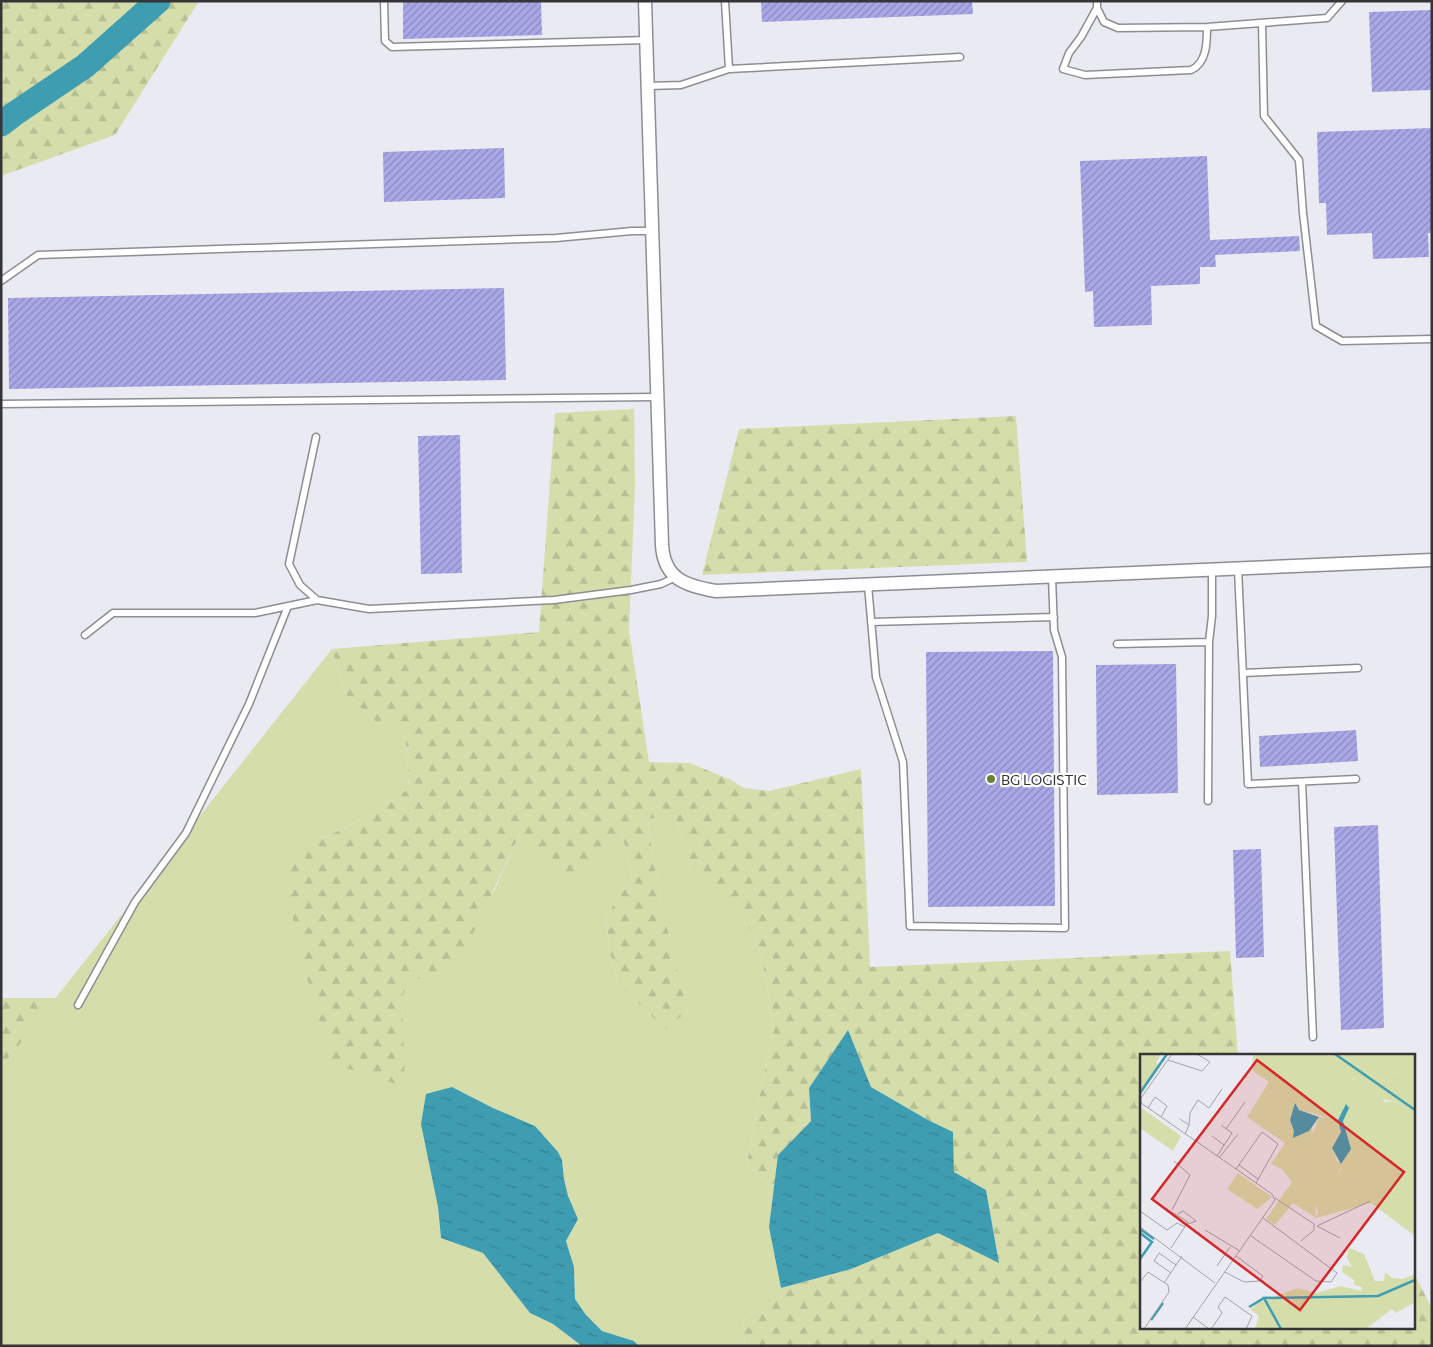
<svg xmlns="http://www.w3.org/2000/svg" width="1433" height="1347" font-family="Commissioner,sans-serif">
	<defs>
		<pattern id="forest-firs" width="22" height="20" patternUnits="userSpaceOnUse" patternTransform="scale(1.25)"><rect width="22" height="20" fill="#d5deab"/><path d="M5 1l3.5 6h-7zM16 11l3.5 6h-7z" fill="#b7bf94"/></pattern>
		<pattern id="water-ripples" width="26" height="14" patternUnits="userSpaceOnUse" patternTransform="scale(1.25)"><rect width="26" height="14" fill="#3f9db1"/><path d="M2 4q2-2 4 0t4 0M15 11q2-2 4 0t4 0" fill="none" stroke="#368191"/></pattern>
		<pattern id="building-hatch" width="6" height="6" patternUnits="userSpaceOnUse" patternTransform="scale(1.25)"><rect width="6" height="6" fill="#a9a7e7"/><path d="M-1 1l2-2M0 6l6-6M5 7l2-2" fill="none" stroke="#8a89bc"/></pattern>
	</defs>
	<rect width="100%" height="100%" fill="#eaeaf2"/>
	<path fill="#d5deab" d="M332,649L344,692L376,722L405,728L409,788L383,809L307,846L404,1086L402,997L409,980L494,891L520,833L602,851L622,833L632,876L606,917L609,947L618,984L664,1028L688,1011C670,948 655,883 648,818L674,815L692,873L753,932L763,963L774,1031L765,1067L747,1164L774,1190L769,1227L781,1288L743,1320L745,1346H639L634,1341L602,1331L586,1315L575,1299L574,1267L566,1241L578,1219L568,1197L564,1179L562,1160L535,1126L493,1108L452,1087L438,1207L441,1238L483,1253L530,1313L553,1324L582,1346H1V1067Z"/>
	<path fill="url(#forest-firs)" d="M1,1H199L115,135L1,176Z
		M634,409L635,486L629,630L649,762L690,763L731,780L744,788L769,791L861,769L870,967L1230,951L1238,1056H1142V1328H1414V1273L1432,1309V1346H745L743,1320L781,1288L851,1269L938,1233L999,1262L986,1190L954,1172L953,1132L928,1120L871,1087L848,1031L809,1088L811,1121L778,1155L774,1190L747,1164L765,1067L774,1031L763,963L753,932L692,873L674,815L648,819C655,884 671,948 688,1011L665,1029L618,984L609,947L606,917L632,876L622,833L574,879L520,833L455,972L410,980L402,997L405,1087L334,1064C312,1003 296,942 285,878L307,846L383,809L409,788L405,729L376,722L344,692L332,649L539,632L555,413Z
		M1016,416L1027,562L702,575L739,429Z
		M1,998H57L1,1067Z"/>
	<path fill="url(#water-ripples)" d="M848,1030L871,1087L928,1120L953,1132L954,1172L986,1190L999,1263L938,1233L851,1269L781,1288L769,1227L778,1155L811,1121L809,1088Z
		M452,1087L493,1108L535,1126L558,1152L562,1160L564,1179L568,1196L578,1219L566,1241L574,1267L575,1299L586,1315L602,1331L634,1341L639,1346H582L553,1324L530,1313L483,1253L441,1238L438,1207L421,1124L426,1094Z"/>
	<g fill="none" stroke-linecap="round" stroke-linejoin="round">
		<path stroke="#3f9db1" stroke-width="25" d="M1,124L14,114L85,66L158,1"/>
	</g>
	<path fill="url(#building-hatch)" d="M403,1H541L542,35L403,39Z
		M761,1H972L973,14L762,22Z
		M1432,10V90L1372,92L1369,12Z
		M1432,128V233H1428L1429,257L1373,259L1372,233L1327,235L1326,203H1319L1317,132Z
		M504,148L505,198L384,202L383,152Z
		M1207,156L1210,240L1299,236L1300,251L1215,255L1216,267H1200V284L1151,286L1152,325L1094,327L1093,291L1085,292L1080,161Z
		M504,288L506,380L9,389L8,298Z
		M460,435L462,573L421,574L418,436Z
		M1053,651L1055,906L928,907L926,652Z
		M1176,664L1178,793L1097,795L1096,665Z
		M1356,730L1358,761L1260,767L1259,736Z
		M1378,825L1384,1028L1341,1030L1334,827Z
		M1261,849L1264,957L1236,958L1233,850Z"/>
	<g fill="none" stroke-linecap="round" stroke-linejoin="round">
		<g stroke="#8d8d94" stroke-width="9">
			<path id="lane" d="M384,1L385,41L392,47L647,40
				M725,1L729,69
				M1097,1V8L1104,22L1118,28L1207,27L1327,18L1342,1
				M1097,8L1081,37L1069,53L1063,69L1085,75L1191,70C1207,63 1207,42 1207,27
				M1262,23L1264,116L1299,160L1303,213L1316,326L1342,341L1432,339
				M648,86L681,85L729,69L960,57
				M1,281L38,255L556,238L632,231H651
				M1,404L656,397
				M316,437L289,564L300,585L317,600L369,609L554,600L631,590L661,584L676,577
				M1238,569L1248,784L1356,779
				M868,585L876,677L903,762L910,926L1065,928L1062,657L1054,630L1052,577
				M871,622L1054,617
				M85,635L113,613H255L317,600
				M1117,644L1209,642
				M1243,673L1358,668
				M1302,782L1313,1037
				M1208,801L1209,642L1212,616V570
				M78,1005L135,902L186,833L249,704L288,606"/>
		</g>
		<g stroke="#8d8d94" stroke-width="15">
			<path id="street" d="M645,1L662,545C664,579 686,586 716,591L1432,560"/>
		</g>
		<use href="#lane" stroke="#fff" stroke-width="6"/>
		<use href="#street" stroke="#fff" stroke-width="12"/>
	</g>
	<circle fill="#6a8235" stroke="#fff" stroke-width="2" cx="991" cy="779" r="5"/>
	<g text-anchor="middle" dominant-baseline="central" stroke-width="4.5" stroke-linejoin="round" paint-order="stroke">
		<g font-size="14" fill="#353538" stroke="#fff" text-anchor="start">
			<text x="1001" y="779">BG LOGISTIC</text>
		</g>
	</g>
	<g transform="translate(1140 1054)">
		<rect width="275" height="275" fill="#eaeaf2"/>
		<path d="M201,0H275V23L255,18L239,26ZM217,21L226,26L245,48L253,47L275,60V142L250,144L176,164L178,158L175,150L179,143L199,144L208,121L202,113L196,122L171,130L169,121L160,122L171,111V99H167L157,122L154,120L155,102L160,90L173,79L179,63H186L195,44ZM206,51L203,67L210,95L198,109L192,93L201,78L198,66Z" fill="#d5deab" fill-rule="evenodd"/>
		<path d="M0,0H21L16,9L21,11L0,42ZM113,0H201L239,26L255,18L275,23V60L254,47L229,43L226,26L217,21L195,44L186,63L159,56L155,49L150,66L155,77L153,84L172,74L173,78L156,98L154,120L157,121L167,99H171V111L161,122L169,121L171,130L188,121L196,122L203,113L208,121L199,144H179L175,150L176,164L153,149L135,171L126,165L152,128L142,115L131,110L145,89L107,63L129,28L113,17ZM0,53L41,82L33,97L0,74ZM98,119L132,143L117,155L87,135ZM275,142V182L231,149L250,144ZM209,194L224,200L235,227H244L245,218L252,224L263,225L275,220V248L256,259L252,255L226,275H115L119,262L110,255L119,248L158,234L176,239L201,232L221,237L222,233L214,231V226L202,218L203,211L212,213L207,204Z" fill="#d5deab"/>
		<path d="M261,143H275V161L261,162L255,157L254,145Z" fill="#d5deab"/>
		<path d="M155,49L159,56L179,63L169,77L153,84L154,77L150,66ZM206,50L209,54L203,67L211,95L201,110L192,94L201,78L198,66Z" fill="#3f9db1"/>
		<path fill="none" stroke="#3f9db1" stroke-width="2.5" d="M195,0L275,56M0,39L27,0M0,175L14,185M0,179L12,188L0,205M109,253L124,244M11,266L23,249M141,275L124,244L238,242L275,226"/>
		<path fill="none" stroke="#a2a2a8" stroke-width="1" d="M32,0L1,44V49L132,140L135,146L45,275M28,6L62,17L70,8L57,0M8,54L15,43L27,52L21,63M40,65L49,71L45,80M49,71L50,59L58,46L69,54L82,35M86,75L105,48M72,82L84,91M77,102L92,79L81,71M79,104L98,80M99,111L118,125M96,115L122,78L138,90L116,129M135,144L174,170V176L161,187M12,146L48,168L31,194M32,156L50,121L34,107M0,157L27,176L37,169L45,173M38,160L43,157L56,167L48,170M177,172L230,147M177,172L200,184M0,173L75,229M65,176L100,197M111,182L176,227L191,228L197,219L123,164M77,212L90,193M85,218L104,228L120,227L123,222L96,202M31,219L14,207L19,199L36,211M0,228L8,218L28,231L29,238L4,275M24,229L42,202M53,263L69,275M71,275L82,259L78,253L85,243L112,262L106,275"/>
		<path fill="#d62828" fill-opacity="0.15" stroke="#d62828" stroke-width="2.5" d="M117,6L264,118L160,256L12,145Z"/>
		<rect width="275" height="275" fill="none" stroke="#353538" stroke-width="2.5"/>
	</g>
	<rect width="1433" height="1347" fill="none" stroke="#353538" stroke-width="5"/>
</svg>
